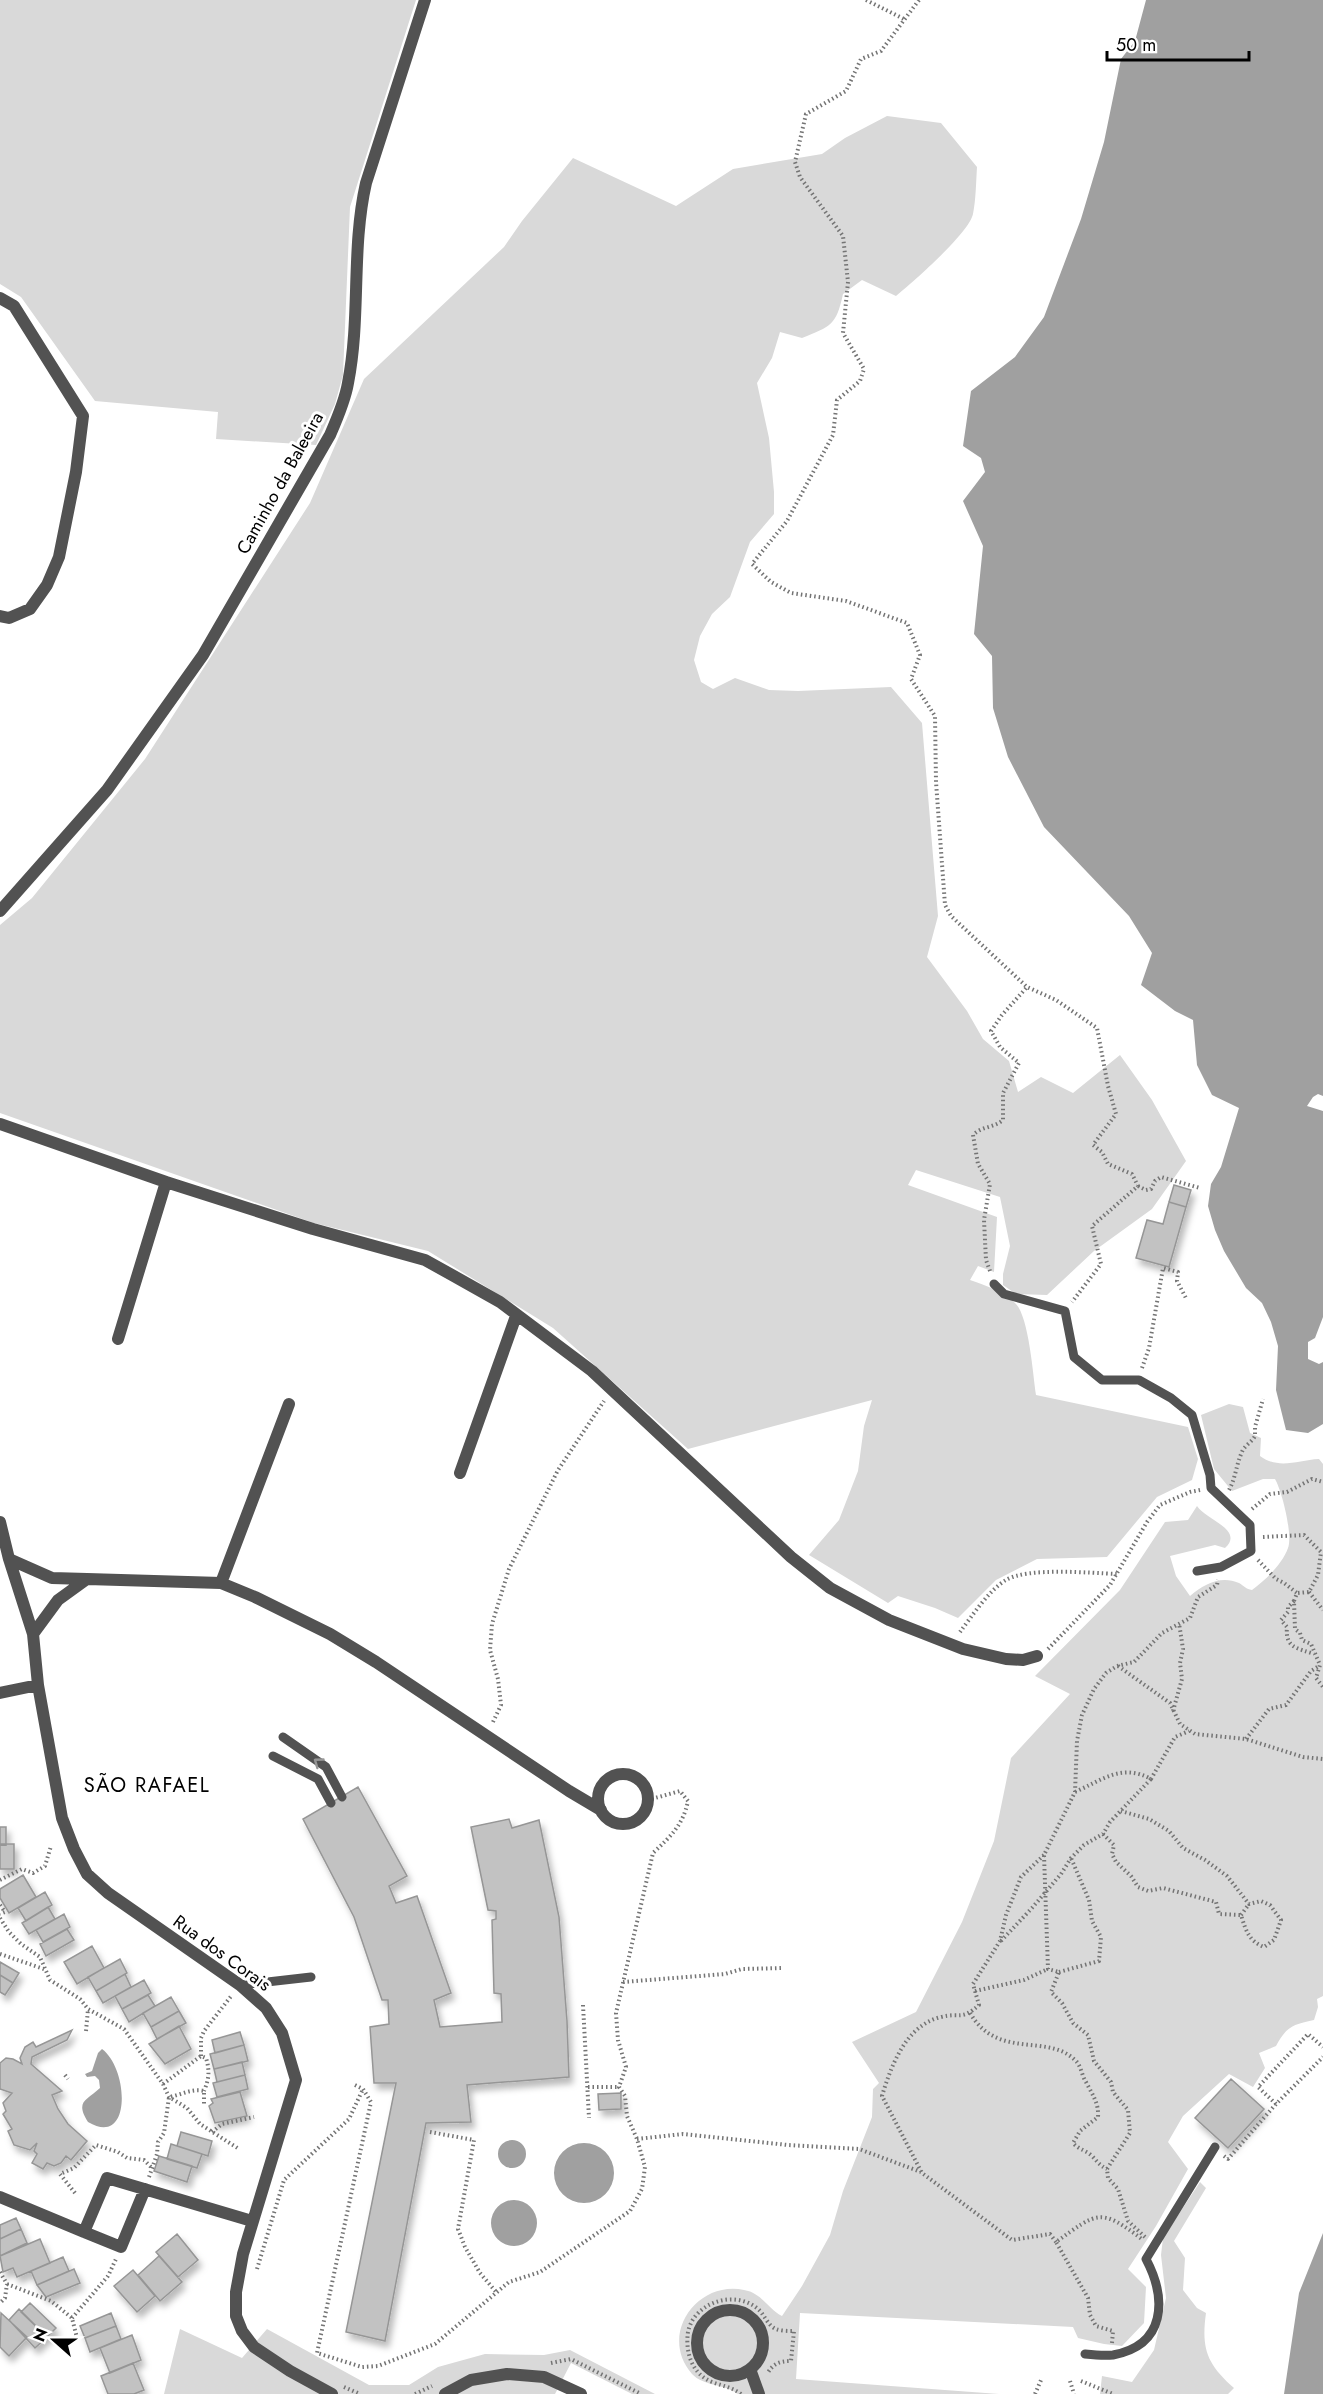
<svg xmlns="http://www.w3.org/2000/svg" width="1323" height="2394" font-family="Jost,sans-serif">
	<defs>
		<filter id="shadow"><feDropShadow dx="3.5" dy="6" stdDeviation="3" flood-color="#0004"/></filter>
	</defs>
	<rect width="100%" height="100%" fill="#fff"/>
	<path fill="#d9d9d9" d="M0,0H416L350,207L343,375L335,404L316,445L216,439L218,412L95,401L21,297L0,284Z
		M887,116L941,123L977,167C976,182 976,199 973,214C969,233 913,282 896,296L862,280L843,294C836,326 831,326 802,338L780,332L772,358L757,383L769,438L774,492V514L750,542L730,597L712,614L700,636L694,660L701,682L713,689L735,678L769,690L798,691L891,687L922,723L938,916L927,957L967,1011L983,1039L1009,1061L1018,1092L1041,1077L1073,1093L1120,1055L1152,1100L1186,1161L1152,1209L1094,1251L1047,1295L1016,1294L1003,1285V1274L1010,1246L1000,1197L916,1170L908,1185L997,1217L994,1272L978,1266L970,1280C985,1285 1005,1292 1016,1304C1029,1318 1033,1375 1036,1395L1188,1427L1198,1459L1192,1480L1157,1497L1107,1557L1037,1559L996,1580L958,1618L935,1608L898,1596L888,1603L809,1555L839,1520L858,1471L864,1426L872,1400L688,1449L553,1328L428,1251L314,1223L0,1113V925L32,898L145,759L310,503L364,379L504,247L522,221L573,158L676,206L733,169L822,154L845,138Z
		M1229,1404L1243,1407L1250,1433L1261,1438L1260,1456C1279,1470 1298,1460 1319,1459L1323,1464V1996L1317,1999L1318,2007L1314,2020C1292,2025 1287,2026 1276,2046L1259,2053L1265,2068L1253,2087L1229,2074L1183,2116L1168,2142L1188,2169L1156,2226L1128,2269L1146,2287L1144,2323L1122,2346L1104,2344L1078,2338L1073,2327L800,2313L796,2379L999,2394H738C725,2384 703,2386 692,2374C658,2335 697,2280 744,2290C762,2293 768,2309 782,2316L802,2286L830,2235L843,2191L872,2117L873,2089L879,2083L852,2042L916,2012L962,1922L994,1841L1011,1758L1070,1694L1035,1676L1120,1590L1165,1522L1188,1520L1197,1506C1205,1519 1245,1530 1225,1548L1215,1545L1170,1556L1176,1576L1190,1596C1204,1584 1221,1575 1239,1583C1244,1586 1246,1589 1252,1590C1265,1581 1283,1563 1288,1548C1293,1535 1282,1491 1275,1479H1263L1232,1491L1214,1469L1201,1415Z
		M1200,2182L1206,2188L1174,2241L1185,2258L1183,2290L1197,2308L1206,2313C1201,2349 1207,2364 1234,2388L1228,2394H1100L1102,2376L1132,2382L1154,2350L1166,2298L1161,2255L1163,2238Z
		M180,2329L242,2358L267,2329L369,2385H409L438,2367L485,2354L544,2355L570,2350L655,2394H632L571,2363L555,2394H164Z"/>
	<path fill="#a0a0a0" d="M1146,0H1323V1096L1318,1094L1313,1097L1307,1106L1323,1111V1317L1315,1338L1308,1342V1359L1319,1364L1323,1362V1424L1308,1433L1286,1430L1276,1390L1278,1346L1271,1322L1262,1303L1246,1288L1224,1251L1215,1230L1208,1206L1211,1184L1221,1167L1239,1108L1212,1095L1197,1065L1193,1020L1175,1011L1141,985L1152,953L1129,916L1044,827L1008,757L993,708L992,656L974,634L983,546L963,501L985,472L981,458L963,446L971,391L1015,357L1044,317L1081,219L1104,142L1121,59L1135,41Z
		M102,2049C129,2069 132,2148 88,2122C75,2101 86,2101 100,2088L99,2080L95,2076L87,2077L85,2074L92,2071L98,2053Z
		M498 2154a14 14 0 1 1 28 0a14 14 0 1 1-28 0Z
		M554 2173a30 30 0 1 1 60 0a30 30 0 1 1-60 0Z
		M491 2223a23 23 0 1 1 46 0a23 23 0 1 1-46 0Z
		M1323,2233V2394H1284L1299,2293Z"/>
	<path fill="#c2c2c2" stroke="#969696" stroke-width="1.5" filter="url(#shadow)" d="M1174,1185L1191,1190L1186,1207L1169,1202Z
		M1169,1202L1186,1207L1169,1267L1136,1258L1147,1220L1163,1224Z
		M358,1787L407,1876L389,1886L396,1903L417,1896L451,1993L434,2000L440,2027L502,2022L501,1994L494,1993L492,1920L496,1919V1911L488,1910L471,1827L509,1819L512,1828L539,1820L559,1917L567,2021L569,2077L467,2085L471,2122L426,2123L385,2341L346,2332L396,2083H374L370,2027L389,2024L388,2000H382L354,1917L303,1819Z
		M0,1827H6V1845L0,1844Z
		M0,1844H14V1869H0Z
		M23,1875L36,1897L9,1913L0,1898V1889Z
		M45,1892L52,1905L26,1921L18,1908Z
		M48,1907L55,1919L29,1934L22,1923Z
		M64,1914L70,1927L43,1942L36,1930Z
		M67,1929L74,1940L46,1956L40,1944Z
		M92,1946L104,1968L77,1984L64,1962Z
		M120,1959L127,1973L96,1991L88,1977Z
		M0,1962L19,1973L13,1983L0,1975Z
		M125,1974L131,1987L103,2003L96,1991Z
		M0,1975L13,1983L5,1995L0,1992Z
		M144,1980L151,1993L122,2009L115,1996Z
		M148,1995L155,2006L129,2022L122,2009Z
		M171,1997L179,2011L151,2027L143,2013Z
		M179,2011L186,2023L157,2039L151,2027Z
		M179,2026L191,2049L165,2064L149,2044Z
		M72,2030L67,2040L32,2057L31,2064L62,2091L52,2095L58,2109L68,2124L87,2141L71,2160L66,2156L61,2163L54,2166L47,2163L43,2169L32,2163L37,2154L34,2151L37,2143L30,2150L14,2145L8,2131L12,2129L3,2114L6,2111L3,2103L12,2093L0,2089V2063L6,2058L13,2059L22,2064L20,2058L25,2047L33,2042L36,2047Z
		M240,2032L244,2045L215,2053L212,2040Z
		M244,2045L248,2061L214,2069L210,2054Z
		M242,2062L245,2075L217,2082L214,2069Z
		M245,2075L248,2089L217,2097L213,2083Z
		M1231,2079L1264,2109L1228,2148L1195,2118Z
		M240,2092L247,2116L215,2123L209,2106L213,2103L211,2099Z
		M621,2093V2109L599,2110L598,2094Z
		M181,2132L212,2141L208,2156L177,2146Z
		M171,2144L202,2154L197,2168L167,2159Z
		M159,2156L192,2166L187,2182L154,2171Z
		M16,2218L21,2229L0,2239V2225Z
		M21,2229L27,2243L0,2256V2239Z
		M177,2234L198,2260L178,2277L156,2252Z
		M40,2239L50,2263L17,2277L13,2268L3,2272L0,2256Z
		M159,2256L182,2282L160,2301L138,2275Z
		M63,2257L69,2271L37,2285L31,2271Z
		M74,2269L80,2283L46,2297L37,2285Z
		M133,2270L155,2296L137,2312L114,2286Z
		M30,2303L56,2328L47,2337L21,2312Z
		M19,2309L47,2337L35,2348L9,2320Z
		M1,2313L27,2337L9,2356L0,2347Z
		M111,2313L116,2326L85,2338L80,2326Z
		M116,2326L121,2339L90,2352L85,2338Z
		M132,2335L141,2360L110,2373L100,2348Z
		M133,2363L144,2390L134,2394H108L101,2376Z"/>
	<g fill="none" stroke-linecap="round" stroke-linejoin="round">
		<path stroke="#747474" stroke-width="4" stroke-dasharray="1.5 3" stroke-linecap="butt" d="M866,0L906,20
			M919,0L881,51L861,59L846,91L806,114L795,162L800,177L843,236L848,282L843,333L864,369L860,381L837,400L833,435L787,521L752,564L771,582L791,593L846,601L907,623L920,655L911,679L935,716L936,782L945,905L951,916L1027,987L1056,1000L1097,1028L1108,1086L1116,1114L1093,1145L1102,1152L1108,1164L1132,1174L1138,1186L1092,1226L1101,1264L1072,1302
			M1138,1186L1146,1190L1151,1189L1155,1181L1161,1177L1200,1188
			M990,1271L986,1260L984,1220L990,1184L978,1164L973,1135C982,1126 994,1128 1003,1120V1093L1019,1063L1000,1047L991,1031L1002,1015L1027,987
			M1142,1368L1149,1348L1163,1268L1178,1272L1177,1281L1187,1300
			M1229,1490C1236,1477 1236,1465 1242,1452C1244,1446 1252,1442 1255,1436V1427L1263,1399
			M1252,1509L1270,1494L1287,1492L1312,1479L1323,1482
			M1263,1537L1304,1535L1321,1552L1318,1575L1309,1592L1297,1593
			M1258,1560L1276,1579L1284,1583L1297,1593L1294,1601L1295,1629L1300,1633L1302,1640L1311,1644L1320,1665L1316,1678L1323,1687
			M1309,1592L1323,1610
			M1294,1601L1288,1607V1612L1281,1620L1287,1627C1285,1648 1297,1648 1314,1654
			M960,1632C972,1616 989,1590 1006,1580C1028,1567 1090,1573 1117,1574
			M1048,1649L1110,1585L1147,1522L1160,1505L1190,1492L1200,1490
			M1118,1666L1170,1703L1180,1724L1195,1734L1246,1739L1303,1757L1323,1759
			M1173,1711L1182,1679L1180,1663L1183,1649L1179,1623
			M493,1722L501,1705L498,1679L490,1650L492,1624L509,1569L558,1470L604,1401
			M1246,1739L1269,1709L1286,1705L1311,1671L1319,1666
			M1075,1792C1102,1780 1122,1763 1151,1779L1175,1737L1189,1731
			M1103,1834L1114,1845L1112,1854L1116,1862L1131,1876L1138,1887L1148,1891L1163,1888L1216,1902L1219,1914L1241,1915C1246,1931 1249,1941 1264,1947L1274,1940L1281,1920L1270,1905L1261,1901L1249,1904L1227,1876L1205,1860L1183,1848L1169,1831L1149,1819L1121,1811
			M1044,1855L1021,1877L1006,1915L1000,1941L973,1984L979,2005C961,2021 961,2012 941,2017C906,2025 891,2066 882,2096L922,2173L1012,2240L1050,2234L1056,2242
			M0,1880L22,1869L33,1873L45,1866L51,1846
			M0,1905L5,1912L0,1914
			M1241,1915L1249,1904
			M0,1918L9,1932L21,1944L40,1957L50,1980L80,1999L88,2009L124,2029L163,2084L169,2097L187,2108L200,2124L239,2149
			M1001,1941L1032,1908L1061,1874L1071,1858L1084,1845L1103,1834L1110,1822L1151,1779
			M0,1954L44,1969
			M1059,1972L1099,1961L1101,1937L1092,1921L1089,1900L1071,1858
			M623,1982L725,1974L742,1969L783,1968
			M975,1991L1024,1980L1048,1969
			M583,2005L589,2118
			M970,2013C998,2061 1048,2032 1076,2061C1081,2066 1082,2076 1086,2082C1092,2094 1099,2103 1098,2117L1080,2131L1073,2143C1078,2149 1085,2150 1091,2155C1097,2161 1099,2165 1107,2169
			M86,2031L88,2009
			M201,2056V2038L204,2031L232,1995
			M65,2075L68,2079
			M163,2084L201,2056L206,2058C210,2071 209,2079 204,2091
			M355,2085L363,2089L371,2102L317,2353L362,2367L378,2366L435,2344L509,2282L540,2272L630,2211L642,2189L645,2167L637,2139L627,2116L625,2096L619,2087L626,2067L618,2040L616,2013L653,1853C671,1836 683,1825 688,1801L680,1791L648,1800
			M588,2087H619
			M1276,2104L1258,2087L1308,2034L1323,2047
			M212,2132L222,2124L254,2117
			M430,2132L474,2140L458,2229L465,2247L480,2273L497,2293
			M637,2139L683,2134L788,2145L859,2149L921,2172
			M1224,2156L1228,2159L1276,2104L1323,2057
			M149,2177L157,2154L158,2142L164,2133L169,2097C181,2095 192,2088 204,2091V2104
			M75,2193L60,2174L74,2168L96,2145L118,2152L127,2158L144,2160L152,2168
			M1145,2237L1128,2221L1118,2189L1108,2178L1107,2169L1130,2133L1128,2110L1113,2092L1111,2082L1094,2061L1088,2035L1073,2023L1062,2003L1051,1992L1059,1972L1048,1969L1044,1855L1075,1792L1077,1741L1082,1715L1094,1689L1106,1673L1117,1666L1134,1662L1162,1633L1190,1618L1198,1597L1217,1585L1218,1580
			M257,2269L284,2180L349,2119L363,2089
			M0,2272L7,2284L5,2298L0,2303
			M7,2284L51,2301L72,2318L78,2342
			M72,2318L108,2276L116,2259
			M1112,2343L1113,2331L1096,2326L1090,2315L1088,2298L1056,2242C1098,2212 1100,2207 1143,2240
			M551,2363L571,2359L641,2394
			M1070,2381L1074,2394
			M1081,2381L1113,2394
			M344,2387L360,2394
			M415,2394L432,2386
			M741,2394C732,2387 722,2386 712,2382C692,2374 685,2352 688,2332C694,2302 735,2289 758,2309C764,2314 768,2326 776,2329C781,2331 788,2331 794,2331L791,2361C779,2361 773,2364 767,2374
			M1035,2394L1041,2380"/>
		<path stroke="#525252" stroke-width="9" d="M994,1284L1004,1294L1065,1311L1074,1357L1102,1380H1139L1171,1398L1192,1415L1210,1475L1211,1488L1250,1525L1251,1551L1221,1567L1197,1571
			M283,1737L326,1767L342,1797
			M273,1756L318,1779L331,1803
			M240,1985L311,1977
			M1085,2354C1094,2355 1104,2356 1113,2355C1166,2345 1167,2299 1146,2259L1215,2147"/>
		<path stroke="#525252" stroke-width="12" d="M0,298L14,306L83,416L76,472L59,557L47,585L30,609L9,618L0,616
			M0,911L107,790L203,655L330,435C337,419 345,401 348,383C361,317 351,249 366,183L425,0
			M0,1124L166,1182L118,1339
			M166,1182L313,1229L425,1260L452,1275L500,1302L592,1371L791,1557L830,1588L889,1620L963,1649L1006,1659L1023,1660L1037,1656
			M460,1473L516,1316
			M0,1522L9,1559L33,1634L38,1685L62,1818L74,1849L87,1874L108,1893L240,1985L266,2008L282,2033L296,2080L243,2254L236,2292V2316L242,2331L254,2347L290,2371L332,2394
			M9,1559L52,1578L87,1579
			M221,1583L289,1404
			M33,1634L58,1600L87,1579L221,1583L255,1597L330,1634L376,1662L569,1791L601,1810
			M0,1693L38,1685
			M598 1799a25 25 0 1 1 50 0a25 25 0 1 1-50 0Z
			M145,2189L121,2247L84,2232L107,2178L252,2221
			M0,2197L84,2232
			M697 2343a33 33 0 1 1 66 0a33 33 0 1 1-66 0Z
			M750,2369L759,2394
			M445,2394L471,2380L507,2374L544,2377L581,2394"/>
	</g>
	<defs><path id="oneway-chevron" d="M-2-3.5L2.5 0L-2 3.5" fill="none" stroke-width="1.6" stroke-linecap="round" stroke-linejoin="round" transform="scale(1.5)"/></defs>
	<use stroke="#979797" href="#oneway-chevron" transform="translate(318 1762) rotate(-144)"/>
	<g text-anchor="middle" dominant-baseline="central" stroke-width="6" stroke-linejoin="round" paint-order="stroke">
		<g font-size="18" fill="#000" stroke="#fff">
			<text transform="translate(280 483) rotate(-61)">Caminho da Baleeira</text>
			<text transform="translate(222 1953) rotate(36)">Rua dos Corais</text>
		</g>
		<g font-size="20" letter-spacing="1.5" fill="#000" stroke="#fff">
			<text x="147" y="1785">SÃO RAFAEL</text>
		</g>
	</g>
	<g transform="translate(54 2340) rotate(291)" stroke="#ffffff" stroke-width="4.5" paint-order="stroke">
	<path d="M0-4.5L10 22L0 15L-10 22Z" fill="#000000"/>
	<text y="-9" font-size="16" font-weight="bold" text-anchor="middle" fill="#000000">N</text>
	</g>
	<path d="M1107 51v9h142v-9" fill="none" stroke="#000000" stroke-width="3"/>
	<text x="1116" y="51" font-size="18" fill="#000000" stroke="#ffffff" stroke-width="4.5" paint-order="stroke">50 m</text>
</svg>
